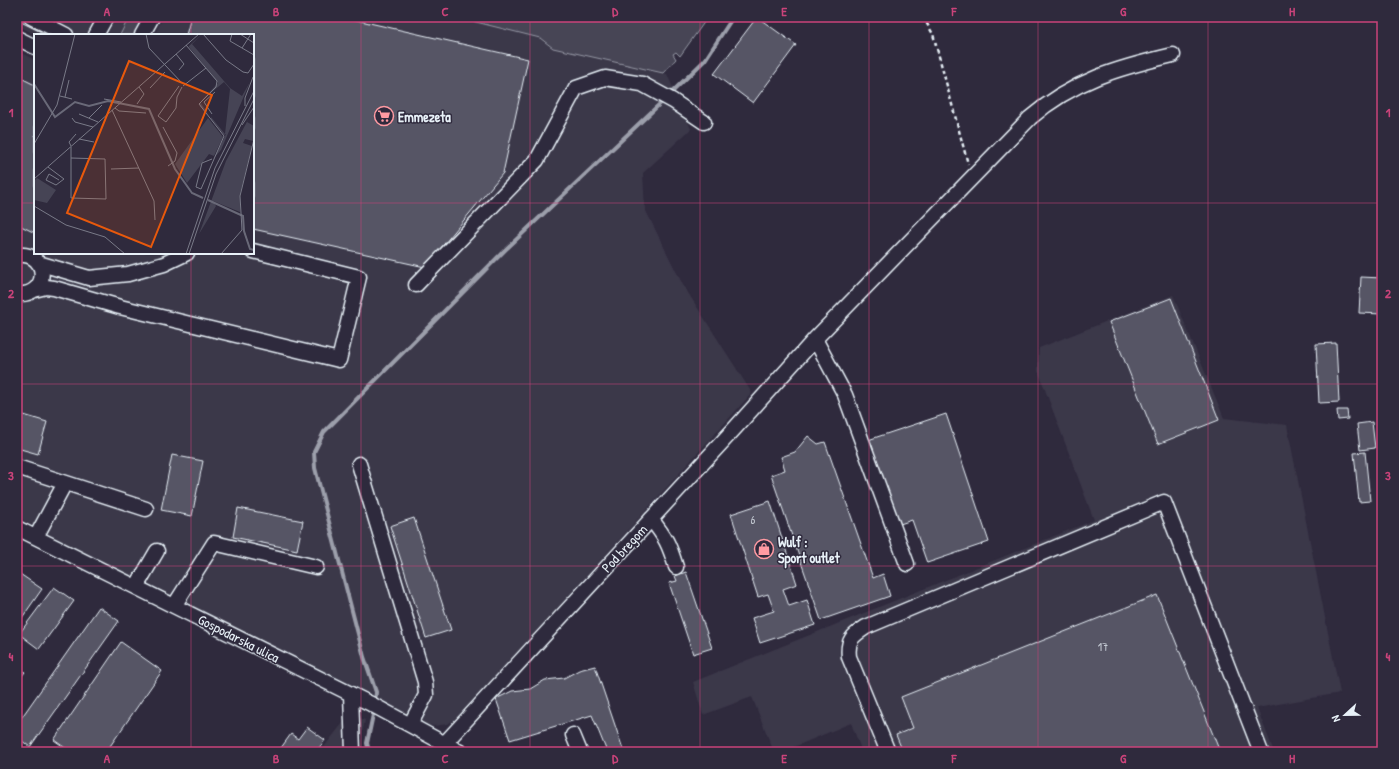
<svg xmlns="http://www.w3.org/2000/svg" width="1399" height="769" font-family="'Patrick Hand',sans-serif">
	<rect width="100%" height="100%" fill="#2f2a3d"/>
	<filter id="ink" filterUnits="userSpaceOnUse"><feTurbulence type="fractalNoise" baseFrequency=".025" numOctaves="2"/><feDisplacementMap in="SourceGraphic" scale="8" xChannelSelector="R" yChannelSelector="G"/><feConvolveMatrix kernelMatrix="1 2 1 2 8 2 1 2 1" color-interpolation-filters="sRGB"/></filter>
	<g filter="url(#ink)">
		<path fill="#3b3749" d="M17,17H129L120,35H36L17,25Z
			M163,17H456L540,38L553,48L667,74L691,129L643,173L645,209L683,285L752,393L501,671L455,720L447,724L434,726L428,725L94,559L17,517V51L35,60V253H253V35H154Z
			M1173,295L1224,418L1287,425L1340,693L1257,708L1274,752H862L851,723L782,752H774L752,697L703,715L693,682L1094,520L1038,371L1039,348Z
			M350,714L365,720L358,752H320Z"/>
		<path fill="#464455" stroke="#979aa6" d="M129,17H144L135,35H120Z
			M456,17H708L680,56L676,52L673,54L676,59L663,73L553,48L540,38Z"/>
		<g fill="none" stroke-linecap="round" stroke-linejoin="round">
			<path stroke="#9c9fab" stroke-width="4" d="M669,95L705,60L733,17
				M375,703L376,692L364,657L315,468L314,452L324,432L504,251L664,100
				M369,752L367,743L374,710"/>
		</g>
		<path fill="#575565" stroke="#e8f1f8" d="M17,17H51L43,33L17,20Z
			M191,17H343L528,59L503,173L425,267L253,229V35H186Z
			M757,17L796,45L753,103L714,74Z
			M17,76L35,85V233L17,224Z
			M1361,277L1382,278V314L1359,313Z
			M1171,298L1219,420L1158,444L1109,322Z
			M1336,343L1339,402L1319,403L1316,344Z
			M1337,410H1347L1348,419L1338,420Z
			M17,413L47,422L38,454L17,448Z
			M946,414L989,542L927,563L912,520L897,525L868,440Z
			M1372,422L1375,448L1360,450L1357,424Z
			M808,436L818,444L825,442L873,578L883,574L890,596L821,620L771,475L785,470L781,457L795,452Z
			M1365,452L1370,501L1359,502L1354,453Z
			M172,455L203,461L192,516L161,510Z
			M770,501L797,584L783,589L789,606L807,600L815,625L760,643L752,618L774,611L768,594L758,597L731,514Z
			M238,508L303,521L297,550L233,537Z
			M414,518L451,630L426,638L390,526Z
			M17,572L42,589L17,625Z
			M686,572L712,648L693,654L669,583L677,581L675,576Z
			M54,587L74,601L39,649L19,634Z
			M1157,595L1220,752H903L896,735L913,728L901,697Z
			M99,607L119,621L30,747L17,737V724Z
			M121,642L162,671L106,752H71L54,740Z
			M595,666L624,752H607L592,715L510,740L496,699L512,691L530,689L545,680L564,678L579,670Z
			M17,667L25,672L17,682Z
			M307,727L325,740L316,752H278L291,734L298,739Z"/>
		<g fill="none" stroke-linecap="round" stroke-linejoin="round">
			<g stroke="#e8f1f8" stroke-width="17">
				<path id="minor" d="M31,17L66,35
					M96,35L106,17
					M142,35L152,17
					M17,38L35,47
					M17,255C50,251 50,297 17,294
					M38,263L89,278L128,274L164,264L187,253
					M416,285L537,160L576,88L605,78L642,84L673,101L704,122
					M34,290L46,287L54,288L120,307L339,360L359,277L253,251
					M815,339L845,395L907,564
					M359,464L425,682L426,695L410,725
					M17,467L146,509
					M651,519C666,538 669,544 676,567
					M17,528L371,704L460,752
					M36,537L65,483
					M136,587L157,551
					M174,606L214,543L316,567
					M351,694L353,752
					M573,735L580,752
					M444,744L736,427L815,339L1030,118C1074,80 1118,68 1173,55
					M888,752L849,657C847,640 852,636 866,627L1164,502L1261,752"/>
			</g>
			<path stroke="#e8f1f8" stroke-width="2.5" stroke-dasharray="4 3" stroke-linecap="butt" d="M923,17L933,34L968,164"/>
			<use href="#minor" stroke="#2f2a3d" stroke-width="14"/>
		</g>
	</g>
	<path fill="none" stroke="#ca437a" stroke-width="1" stroke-opacity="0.55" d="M191,17V35M361,17V752M530,17V752M700,17V752M869,17V752M1038,17V752M1208,17V752M17,203H35M253,203H1382M191,253V752M17,384H1382M17,566H1382"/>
	<defs>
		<g id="supermarket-ring" transform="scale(1)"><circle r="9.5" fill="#2f2a3d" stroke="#ff9aa2" stroke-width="1.5"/><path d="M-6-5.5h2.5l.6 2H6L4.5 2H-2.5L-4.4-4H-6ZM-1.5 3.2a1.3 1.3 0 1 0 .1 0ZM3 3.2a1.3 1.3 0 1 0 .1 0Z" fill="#ff9aa2"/></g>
		<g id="shop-ring" transform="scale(1)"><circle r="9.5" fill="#2f2a3d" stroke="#ff9aa2" stroke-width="1.5"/><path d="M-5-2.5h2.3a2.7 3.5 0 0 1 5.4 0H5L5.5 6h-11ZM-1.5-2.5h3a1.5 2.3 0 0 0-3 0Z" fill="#ff9aa2"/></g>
	</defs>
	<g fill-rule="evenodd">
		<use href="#supermarket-ring" x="384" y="116"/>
		<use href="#shop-ring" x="764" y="549"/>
	</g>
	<g text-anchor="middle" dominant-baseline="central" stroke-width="3" stroke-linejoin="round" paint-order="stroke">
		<g font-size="12" fill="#c4cad3">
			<text x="753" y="519">6</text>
			<text x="1103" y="646">17</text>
		</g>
		<g font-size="14" font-weight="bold" fill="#e8f1f8" stroke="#2f2a3d" text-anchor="start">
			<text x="398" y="116">Emmezeta</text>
			<text x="778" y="541">Wulf :<tspan x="778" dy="16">Sport outlet</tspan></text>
		</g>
		<g font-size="14" fill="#e8f1f8" stroke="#2f2a3d">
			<text transform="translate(624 548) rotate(-47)">Pod bregom</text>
			<text transform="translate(239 638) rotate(27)">Gospodarska ulica</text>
		</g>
	</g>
	<g transform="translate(34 34)">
		<rect width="220" height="220" fill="#2f2a3d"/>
		<path d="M168,0L158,10L196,54L208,62L216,48L187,116L180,124L192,100L190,101L178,86L177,85V83L191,100L196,55L190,48L166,68L175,81L166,72V68L184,49L155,13V12ZM174,84L189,103L180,122L175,120L153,149L141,130ZM215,84L213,88L220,92V101L219,107L211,105L209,109L218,112L206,160V178L179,167L182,172L165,200L192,127ZM3,144L22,156L13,169L0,166V147Z" fill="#464455"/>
		<path fill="none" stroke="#696978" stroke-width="2" d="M0,50L21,83L41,68L55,72L74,67L115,75L141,135L158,159L169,164M174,166L209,182L210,197L216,215L220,216"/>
		<path fill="none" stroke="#797a88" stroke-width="1" d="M112,0L115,14L148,49M169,0L192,26L209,38L214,39L220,30M198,0L196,7L220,21M206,0L220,9M152,11L183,47L182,53L165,70L190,102L167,155L162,153L168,129L178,125M208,14L217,0M142,20L150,30L145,36M145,52L124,82L132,88L142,74L143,63L148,53M149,52L172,34M116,54L131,38M26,62L38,65M31,63L35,46M70,65L87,68M103,70L110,60L105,53M211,72V64L219,43M81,74L85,77L112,79M78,76L120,167L121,186M45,80L64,88M178,80L170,68L181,58M38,84L41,88L59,93M55,84L68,71M208,91L220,73M129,93L143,119L141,127L134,132M45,105L60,108M0,110L23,71L41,0M37,112L35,108L42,100M37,113V164L72,165L71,125L37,124M14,133L30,145L22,151L12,146L15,140L25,146M77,135L105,134M0,145L165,0M0,172L32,191L71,203L91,220M152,220L181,134L220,57M155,220L182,140L220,65M187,220L208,196L206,162L220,105"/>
		<path fill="#e8590c" fill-opacity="0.15" stroke="#e8590c" stroke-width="2" d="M95,27L178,61L117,213L33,179Z"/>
		<rect width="220" height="220" fill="none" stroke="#e8f1f8" stroke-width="2"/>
	</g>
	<rect width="1399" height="769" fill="none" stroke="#2f2a3d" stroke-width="44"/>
	<g transform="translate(1345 715) rotate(248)" stroke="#2f2a3d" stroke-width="3" paint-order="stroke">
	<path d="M0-3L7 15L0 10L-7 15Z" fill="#e8f1f8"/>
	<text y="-6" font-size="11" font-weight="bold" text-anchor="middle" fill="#e8f1f8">N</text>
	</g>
	<rect x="22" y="22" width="1355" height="725" fill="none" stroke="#ca437a" stroke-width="1.5"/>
	<g font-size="13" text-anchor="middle" font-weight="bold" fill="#ca437a">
		<text x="107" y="16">A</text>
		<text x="276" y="16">B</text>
		<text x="445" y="16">C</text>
		<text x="615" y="16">D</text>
		<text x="784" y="16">E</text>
		<text x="954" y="16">F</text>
		<text x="1123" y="16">G</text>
		<text x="1292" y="16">H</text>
		<text x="11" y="117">1</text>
		<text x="1388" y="117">1</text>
		<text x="11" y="298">2</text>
		<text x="1388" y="298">2</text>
		<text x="11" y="480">3</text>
		<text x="1388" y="480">3</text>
		<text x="11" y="661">4</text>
		<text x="1388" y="661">4</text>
		<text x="107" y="763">A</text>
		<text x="276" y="763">B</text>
		<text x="445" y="763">C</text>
		<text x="615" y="763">D</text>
		<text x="784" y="763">E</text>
		<text x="954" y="763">F</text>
		<text x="1123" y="763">G</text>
		<text x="1292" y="763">H</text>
	</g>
</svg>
